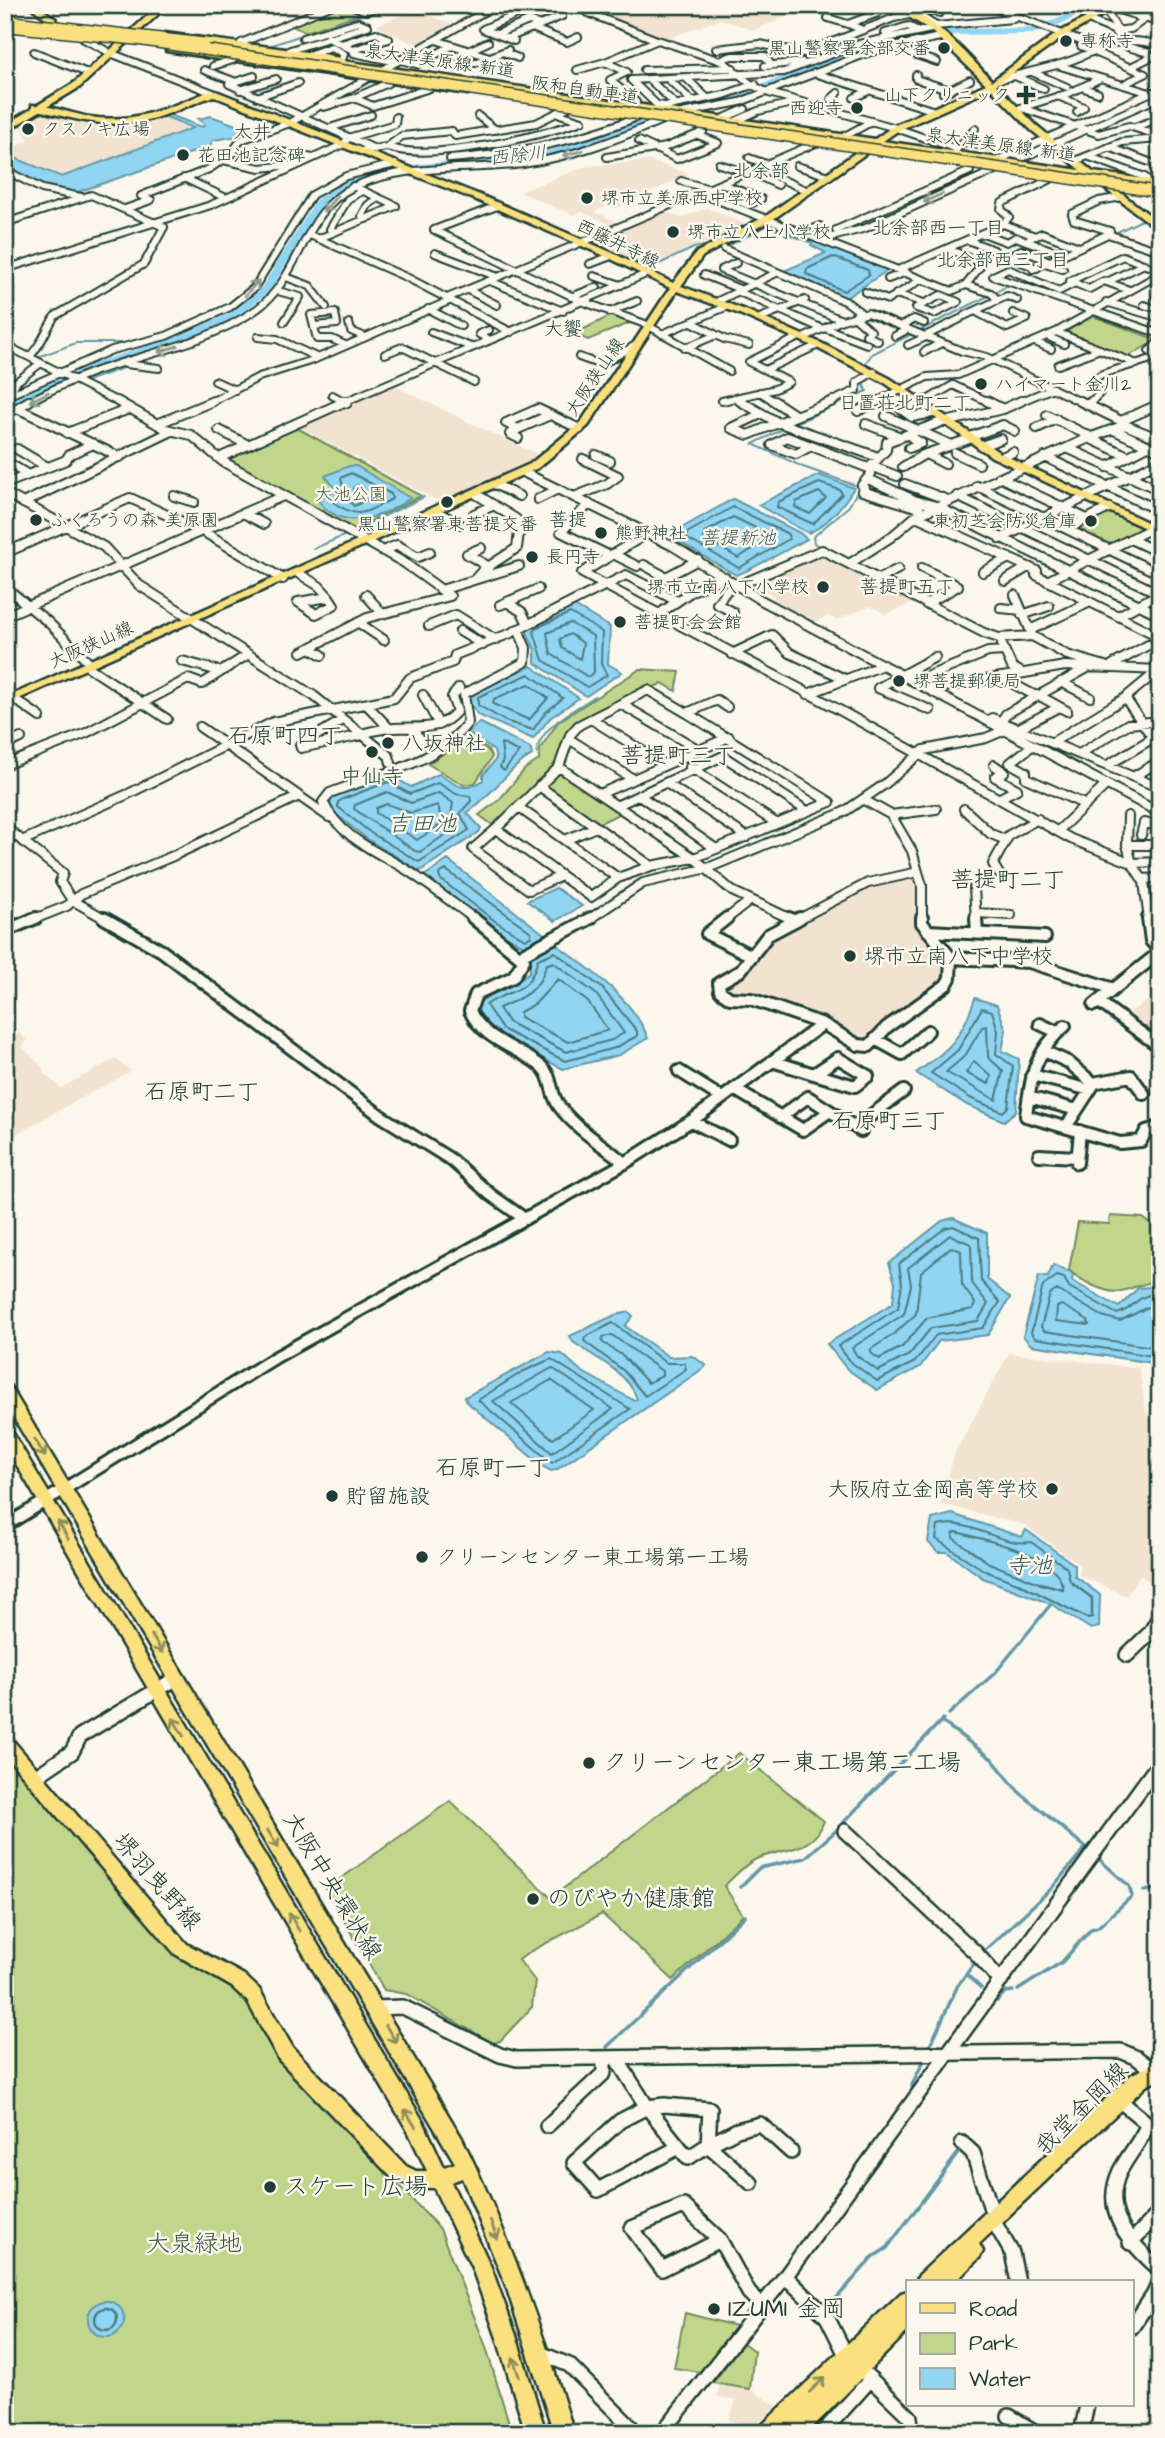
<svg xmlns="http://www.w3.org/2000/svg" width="1165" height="2438" font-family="'Architects Daughter','Klee One',sans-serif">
	<rect width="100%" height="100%" fill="#fbf7ec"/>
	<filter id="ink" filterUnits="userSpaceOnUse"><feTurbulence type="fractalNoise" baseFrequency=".0143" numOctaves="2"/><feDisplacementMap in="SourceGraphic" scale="14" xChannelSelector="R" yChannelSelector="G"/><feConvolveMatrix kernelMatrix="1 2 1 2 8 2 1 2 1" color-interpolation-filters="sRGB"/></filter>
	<g filter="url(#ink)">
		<path fill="#f2e2d0" d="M206,5H327L304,16Z
			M607,5H816L754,30L720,19L664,40L591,12Z
			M414,10L457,26L418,46L377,26Z
			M51,113L118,124L163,115L192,128L63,176L5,153V150L29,141L20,125L39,115Z
			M650,161L689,174L617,208L609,205L594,212L620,223L615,226L582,212L573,215L520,192L587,166Z
			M707,208L748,225L645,269L589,242L664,211L681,218Z
			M393,385L487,431L541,456L513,474L499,476L477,485L481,488L452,501L444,497L436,500L299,427Z
			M817,554L848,566L916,602L886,614L871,606L836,620L829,616L809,624L768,601L775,597L752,582Z
			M909,876L916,880L920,893L918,923L944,958L946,979L867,1041L857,1040L733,994L727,989L726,983L773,937L796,925H803L875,884Z
			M1160,993V1039L1128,1013Z
			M19,1033L27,1041L22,1047L43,1068V1073L61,1088L115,1059L131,1071L5,1140V1040Z
			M1009,1353L1139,1368L1146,1413L1160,1420V1589L1140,1575L1126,1596L1079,1575L1080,1565L1025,1525L941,1504L955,1453Z
			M720,2385L749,2389L777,2406L753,2428L729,2420L736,2401L717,2396Z"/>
		<path fill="#c2d68b" stroke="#708a60" stroke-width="2" d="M339,5L365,12L306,32L292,26Z
			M612,315L632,322L588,340L574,334Z
			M1093,316L1157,340L1127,357L1064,333Z
			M297,428L421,496L353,530L227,460Z
			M1109,512L1144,529L1110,547L1071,530Z
			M640,669L680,672L676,691L662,683L567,734L555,766L494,826L479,815L499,800L525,769L539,760L540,749L558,722Z
			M468,737L488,750L492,757L475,783L464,785L428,764Z
			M558,772L562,773L623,812L598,824L545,787Z
			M1110,1216L1143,1218L1160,1231V1281C1145,1282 1135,1288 1121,1291C1107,1295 1079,1280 1069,1270L1078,1222L1109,1224Z
			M739,1753L824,1821C813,1854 779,1848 754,1860C743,1866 733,1878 724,1886L743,1915L673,1980L602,1914L529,1952L519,1960L535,1981L532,2007L500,2041L493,2043L406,1994L384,1990L326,1889L450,1801L551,1898Z
			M5,1754L85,1851L181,1959L233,1989L255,2013L282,2062L440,2229L486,2347L512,2433H5Z
			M685,2313L736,2326L700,2372L674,2368Z
			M743,2343L754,2351L750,2389L713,2383Z"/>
		<path fill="#91d5f3" stroke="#6398a7" stroke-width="2" fill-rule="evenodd" d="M167,114L202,127L205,125L198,119L211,116L247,129L234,137L213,140L209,147L72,194L58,192L5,167V154L62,177L193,128L161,115Z
			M765,225H775L888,270L844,299L722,245ZM766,226L812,243L811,245L826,253L784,271L726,247Z
			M349,466H356L410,498C381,519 341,533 317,499L337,490L325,476Z
			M819,475L854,488C843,505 827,526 808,533L758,505Z
			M733,499L800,533L807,539C795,545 742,575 736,575L671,537V534Z
			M571,604L610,627L608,664L622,672L586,696L535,663V650L525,628Z
			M531,666L579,698L550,718L533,739L478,715L469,702L473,692Z
			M479,722L530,748L532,755C511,766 490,797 467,813L481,828L479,832L420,871L367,839L332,811L330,804L333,797L389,774L411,787L439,774C455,785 465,794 483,780V775L496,759L494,751L468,733Z
			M448,860L548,937L527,948L491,927L424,876Z
			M556,888L582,906L555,921L527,901Z
			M556,944C589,969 632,997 648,1038L619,1055L563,1069L497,1035L475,1007C491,988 513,991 530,971V954Z
			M975,998L997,1005L1006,1030L1002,1051L1019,1059L1016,1111L1004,1121L967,1105L916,1073C950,1048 961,1040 975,998Z
			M953,1218L987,1233V1279L1010,1298L988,1335L939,1341L920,1367L877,1390L847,1369L827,1344L893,1303L895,1283L889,1263L942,1221Z
			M1053,1265L1073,1274L1072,1281L1119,1307L1138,1288L1160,1286V1364L1031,1345L1023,1336L1039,1276L1048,1277Z
			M629,1312L633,1316L625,1326L669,1357L692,1356L706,1365L705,1367L556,1470L551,1471L542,1466L467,1402L465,1397L549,1352L562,1354L581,1371L633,1400L637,1399C628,1372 595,1358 573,1342L570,1336L615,1315Z
			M952,1514L1022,1537L1026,1530L1075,1565V1576L1100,1595L1099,1627L1091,1629L1051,1604L983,1578L947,1552H938L928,1542L932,1519Z
			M88 2319a18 18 0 1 1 36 0a18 18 0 1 1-36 0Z"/>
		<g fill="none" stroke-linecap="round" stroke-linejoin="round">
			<path stroke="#4d7a80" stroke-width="2" d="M833,257L868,270L869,275L844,291L806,274L807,269Z
				M351,473L391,494L392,499C365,512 360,521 333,502L344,492L341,478Z
				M819,483L840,490L842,494L813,524L777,507L778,502Z
				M358,485L373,497L354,506L349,501L354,487Z
				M819,492L826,498L810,514L795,507L796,502Z
				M733,507L788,534L789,539L739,568L686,538L687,533Z
				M733,517L768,534L769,539L738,558L704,538V533Z
				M570,613L602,632L601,664L607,675L587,687L543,660L534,632L536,628Z
				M570,623L593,636L594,672L588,677L551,654L547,633Z
				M570,634L583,643L580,659L562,648L560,639Z
				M529,674L563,698L545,713L533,730L505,721L478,705V697Z
				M529,684L548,698L529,720L493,704L494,699Z
				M501,743L519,752L504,771L500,767L503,760Z
				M388,782L410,794L438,783L456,794L470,796L471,801L460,813L469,830L419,862L371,833L338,807V802L343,799Z
				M387,792L411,803L439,793L453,803L451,815L455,828L420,852L415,851L354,809L355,805Z
				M387,804L411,813L438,805L442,824L417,840L376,813V808Z
				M446,870L531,932V937L525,939L495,921L440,879L439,874Z
				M555,952L602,988L637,1031V1036L615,1048L565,1061L502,1029L486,1005C513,986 528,997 538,959Z
				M553,962L596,994L624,1033L612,1040L566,1052L508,1022L499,1008C522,998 540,991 546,965Z
				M558,979L588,1002L608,1030L568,1042L520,1017V1012L535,1004Z
				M982,1008L992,1011L998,1031L996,1054L1013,1066L1008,1107L1003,1112L970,1098L931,1073L958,1050Z
				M987,1026L988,1057L1003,1071L996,1100L946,1072L965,1056L982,1027Z
				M974,1061L991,1076L989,1084L966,1073Z
				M953,1226L979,1238L981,1281L1000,1302L983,1328L936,1335L915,1362L877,1381L852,1363L838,1346L898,1308L902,1284L899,1264L945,1228Z
				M950,1235L971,1244L972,1283L988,1304L978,1321L931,1328L909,1355L878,1371L857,1356L852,1348L904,1314L911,1285L908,1268Z
				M951,1247L961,1251L962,1285L975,1303L973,1309L927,1318L902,1347L879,1359L871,1353V1349L893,1335L916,1314L921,1272Z
				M1160,1293C1132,1296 1137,1308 1117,1314L1069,1287L1064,1278L1057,1276L1043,1286L1031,1333L1035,1338L1160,1357
				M1160,1301L1120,1321L1102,1316L1057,1290L1050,1294L1041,1327L1044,1331L1160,1348
				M1062,1305L1088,1320L1089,1325L1056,1321L1057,1307Z
				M613,1323L666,1363H684L686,1369L645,1396L624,1371L584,1341L585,1337Z
				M612,1335L662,1371V1376L648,1383L623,1356L602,1342L603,1337Z
				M551,1359L630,1409L552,1463L478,1400L522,1372Z
				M552,1368L613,1409L552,1453L493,1401Z
				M551,1380L594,1410L553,1439L511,1403Z
				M1023,1585L985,1571L936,1539L938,1526C970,1517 999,1547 1031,1542L1067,1568L1070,1581L1075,1585
				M1044,1585L989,1563L953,1538V1534L957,1532C986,1541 1055,1552 1062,1585"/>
			<path stroke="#4d7a80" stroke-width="2.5" d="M1018,1583L1087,1618L1092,1617V1598L1072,1583
				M1040,1583L1063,1589L1062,1583
				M95 2319a11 11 0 1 1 22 0a11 11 0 1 1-22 0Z"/>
			<path stroke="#6398a7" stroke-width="2" d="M289,48L269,46L367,13
				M1149,216L1160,211
				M1113,234L1144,219
				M646,270L694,248L710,245
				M995,293L1021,277
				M919,331L990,295
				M145,345L155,347
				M38,357L76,343H131
				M865,364L872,354L914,333
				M84,382L126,367
				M63,388L74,385
				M794,424L867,391L861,381
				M785,428L753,444L803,467L860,487L849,506L813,537L814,543L821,548
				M355,530L424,497
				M313,549L348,534
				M537,754C537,728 576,709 595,696"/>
			<path stroke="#6398a7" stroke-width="2.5" d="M5,1027L9,1030"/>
			<path stroke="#6398a7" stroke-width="3.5" d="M949,1714L996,1672L1051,1604
				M941,1721L992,1759L1019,1792L1084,1846
				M842,1824L943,1719
				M740,1887L759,1868L805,1858L838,1829
				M1144,1891L1160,1888
				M983,1952L1052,1888L1086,1847
				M966,1974L981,1988
				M1018,1990L1062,1962L1091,1929L1098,1927L1132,1896L1129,1886L1100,1860
				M997,2001L1005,1992L1013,1991
				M607,2047L745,1916
				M929,2048L958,1985L976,1961
				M913,2092L912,2085L924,2060
				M827,2309L873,2257L887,2248L962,2148"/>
			<path fill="#91d5f3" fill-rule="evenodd" d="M1084,5H1095L1066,22L1032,34L952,35L871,49L753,94L676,112L553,156L508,163L398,172L356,182L341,189L323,204L270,291L238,317L186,340L73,376L5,410V403L65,372L178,336L230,313L262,287L316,200L335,185L350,178L398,166L508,157L551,150L670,108L747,90L866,45L952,29L1031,28L1060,18Z"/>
			<g stroke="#1f3d34" stroke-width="10">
				<path id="minor-far3" d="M351,5L366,11L384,5
					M987,5L1083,42L1081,46L1145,74L1126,83
					M1103,5L1160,23
					M949,9L965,5
					M586,12L657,40
					M1102,12L1109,15L1118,31
					M915,13L936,26L1013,19
					M1138,17L1160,7
					M828,18L848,24
					M1088,20L1113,30L1120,39
					M532,28L567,42L578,37
					M863,30L848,24L878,13
					M1114,31L1131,29L1145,19
					M885,33L908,26L918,31
					M497,34L529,21L541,25
					M87,37L84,39L107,51
					M328,38L353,50L389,39
					M508,38L562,16
					M436,40L502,61
					M1119,40L1128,47L1149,53
					M514,41L483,29L534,7
					M241,43L333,5
					M341,44L376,33L389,39
					M1160,45C1108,32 1102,53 1057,65L1160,96
					M893,47L937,62
					M716,49L760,44L804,53L894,18L929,11L940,13
					M290,50L368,26L358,22L303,38
					M34,52L85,72
					M503,52L518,58
					M354,53L397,62
					M113,54L213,93
					M311,54L331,47L344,54L342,60
					M457,56L488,42
					M400,60L417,64L452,46
					M719,60L732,56H765L771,65
					M475,63L508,50
					M213,66L233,60
					M765,66L802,62
					M1131,67L1153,56L1160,59
					M204,70L236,82
					M577,70L605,62
					M644,70L733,68
					M1032,72L1067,87
					M814,73L935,111
					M916,75V79L950,90
					M254,76L229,84L375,149
					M1015,76L1044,89
					M686,78L707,98
					M668,79L692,101
					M650,80L675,104
					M998,80L1057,65
					M1081,87L1098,93
					M240,90L276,79
					M943,93L970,80
					M1058,96L1084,107L1077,112
					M257,97L298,83
					M354,98L388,83
					M854,98L868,91
					M831,99L838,93
					M633,106L636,102L610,80L627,72L605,62L658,40L724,62L752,85L769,93L896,128L957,149L955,154
					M666,106L657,105L631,80L784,72L859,44L931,29
					M324,107L354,98L373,106L430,88
					M659,108L724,95L755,84
					M1020,108L1069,93L1099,79
					M1022,108L1099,134L1129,126L1160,136
					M682,113L740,102L870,52L940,37
					M478,116L496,130
					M722,119L745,109
					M736,121L758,111L797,102
					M1135,127L1160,118
					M330,128L371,115
					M843,137L869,123
					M639,141L677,159L718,143L698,135
					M964,142L984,146
					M387,147C431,162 537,137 582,121L560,114
					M1109,147L1160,166
					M957,149L975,129
					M361,151L387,147L402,136L452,131L455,136L536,123L579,102
					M1012,154L1024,157L1160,97
					M1087,156L1145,177L1149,182
					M269,157L266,154L275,151L313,158
					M607,157L666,147L703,132
					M749,158L766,164
					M450,159C516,154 576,142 637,117
					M223,160L260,168L291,165
					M998,160L1152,92
					M1075,161L1122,142L1160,139
					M719,164L749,173
					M797,166L829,176
					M5,170L42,189L81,197
					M750,172L778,185
					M184,178L226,198
					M781,179L808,191
					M681,181L713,190
					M723,184L761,199L748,205L739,201
					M702,194L952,291L966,285L982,264L949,249
					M497,206L434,230L584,302L645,324L729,371
					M125,209L151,200L141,196L209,169L238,150L235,148L241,140L290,123L496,5
					M366,219L362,216L368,205L378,198
					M5,223L91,195L164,227L144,264L55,316C45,331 42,345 29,357L120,403
					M1003,224L1035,236L1026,241L1063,254
					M836,230L970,171V167
					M334,232L330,229L348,199L362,191
					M803,233L820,226
					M983,233L1007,242L1016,237L1026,241
					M1108,234L1156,250L1160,248
					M310,235L408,278L511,332
					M1035,236L1042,233L1079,247
					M318,239L396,206L353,186
					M821,240L866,228L996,170
					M970,241L994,250
					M581,243L816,143
					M724,249L847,302L860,312L854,316L871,331L866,335L878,341
					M435,253L498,277
					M736,263L721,270L842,320
					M1045,263L1063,269
					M590,264L611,256
					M1037,268L1008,257L1021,250L1050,261
					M5,269L211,205L344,144L348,138L395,124L396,117
					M900,269L1003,224L1009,217L1001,209L1002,203L1051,179
					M1033,269L1108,234L1110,231L1074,220L1072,214L1099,201L1122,197
					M704,275L742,290
					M594,276L621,285
					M286,277L310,286L326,307
					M888,279L906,272
					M490,281L563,311
					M1107,282L1144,264
					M1075,283L1059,291L1008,269L993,276L1160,334
					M468,290L497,305
					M1129,290L1104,281L1089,289L1070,281L1123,256L1148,266
					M278,291L300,297L284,322
					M739,292L823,329
					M865,292L888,300L922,279
					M896,294L924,303
					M941,295L958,302L934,314L916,308Z
					M1160,295L1156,297L1160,298
					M571,297L597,287
					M447,298L580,243
					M998,300L1007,296L1017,300
					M716,302L776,273
					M1106,302L1157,317
					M1144,305L1160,310
					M428,309L461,326
					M975,311L1007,328L1027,319L1013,313
					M610,312L637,301
					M964,316L998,300L991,293L966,285
					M760,318L805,300
					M692,322L724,339L749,345
					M349,323L351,331L363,336
					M314,326L337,324L335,313L311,315L317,339H332L345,345
					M901,326L914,319L924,323
					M825,328L867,344
					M489,330L479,334L490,340
					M431,332L471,347
					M1056,332L1137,364
					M662,334L728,306
					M895,336L908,329
					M925,336L960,319
					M1047,336L1064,344
					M258,337L277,339L316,357
					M803,338L842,320L868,313L962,351L987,357L1083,403
					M1035,342L1051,349
					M5,345L29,357
					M908,345L926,337
					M685,348L716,335
					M924,352L941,343
					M385,354L402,347L474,382
					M579,357L601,365L639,343
					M749,362L799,337
					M749,362L789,382
					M125,364L159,368
					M1058,365L1100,349
					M765,370L818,345
					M215,381L235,390
					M760,392L777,403
					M11,393L16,382L41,363
					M332,395L347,403
					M5,397L112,350L166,336L230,307L254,288L312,195L346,176L395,164
					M734,398L743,403
					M722,401L775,389L789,382
					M26,403C49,391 73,379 99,370C152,352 210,342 257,309C301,277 303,210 355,186C407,163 469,171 523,164C571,157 616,140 660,121
					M209,403L259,377L313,360L449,301
					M342,403L646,274
					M828,403L857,390V382L874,372
					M874,403L927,377L958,375L1056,332L1160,274
					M922,403L953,385L991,403
					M1017,403L1053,388
					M1090,403L1100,393L1091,381L1102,374L1158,357L1149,351L1160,341"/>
			</g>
			<g stroke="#1f3d34" stroke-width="12">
				<path id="minor-far2" d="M117,401L166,429L191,435L222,461L403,562L450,596L367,618L302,652
					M344,401L347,403
					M740,401L777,422L878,457
					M774,401L795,415
					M987,401L1003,409
					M1080,401L1121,421L1160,404
					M920,404L925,401
					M1089,404L1092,401
					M17,408L120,457
					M901,409L912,417L932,413
					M858,411L878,401
					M761,414L731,428L748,435L833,401
					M5,415L29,401
					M550,415L518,429L506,423L538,409L580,429
					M1047,415L1091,437
					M886,416L951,445
					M945,422L1003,409L1021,401
					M157,424L213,401
					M866,424L901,437
					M1125,425L1160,439
					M1037,428L1056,419
					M518,429L510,434L518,438
					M219,430L248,445
					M1114,430L1160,451
					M67,433L129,409
					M787,437L811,446L796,454L772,445Z
					M967,438L1003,425L1015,431
					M1089,438L1128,456
					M811,446L871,469
					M981,446L1001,439
					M909,448L921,443L911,437L912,433
					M1067,448L1160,490
					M17,449L47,467
					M955,453L979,464
					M926,454L945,464
					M596,455L610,461
					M1002,457L1013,452
					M1045,457L1160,511
					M219,458L346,401
					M5,461L28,475
					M871,466L897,476
					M903,467L923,455L969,439
					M1107,467L1148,446
					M523,472L673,546L759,599L1160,813
					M999,477L1087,519
					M868,479L914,500L936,506L1160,615
					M5,484L66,460L69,455L93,444
					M905,484L948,500
					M496,485L519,496
					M862,485L871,474V466L886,450L887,442L944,421
					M977,486L1160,574
					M865,488L862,491L919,508
					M5,493L104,547L139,585L314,696L389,756L391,763
					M174,496L194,502
					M957,496L1160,594
					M574,497L607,484L618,476L583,459
					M538,499L558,489
					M23,503L172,431
					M589,504L561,532L610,556
					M437,512L460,524
					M245,514L264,524
					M474,514L494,505
					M916,516L1037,571L1036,575L1160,637
					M1067,529L1109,508
					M648,533L582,573L825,702L1071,839L1132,863L1144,882L1149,920
					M1000,539L1160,461
					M1130,539L1160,553
					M481,548L467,554L489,567
					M383,551L397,545L418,557L430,552
					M5,553L130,498L204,532L283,579
					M613,554L637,566
					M849,564L984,633L999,638L1032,636L1067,655L1105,666
					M644,565L692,591
					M922,568L958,586L926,604
					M983,572L1009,558
					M298,573L319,586L329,597
					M666,577L698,560
					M477,579L519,566
					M877,580L898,569
					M1005,581L1028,567
					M1047,581L1160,524
					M5,587L48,622L90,664
					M441,590L474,580L483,570L517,548L519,532L516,519L476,494
					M366,595L383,614
					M1015,595L1032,634
					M329,597L334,605L316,614L298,602Z
					M507,602L522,612L527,622
					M500,605L538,589
					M1001,608L1021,610
					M733,612L717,604L727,590L822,550L849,564L891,537L916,516L1089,438L1125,425L1121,421
					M659,614L692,591L725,577
					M1022,615L1049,606
					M5,616L283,496
					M1118,616L1160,593
					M359,623L384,640
					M429,626L456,615L496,640
					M1032,629L1090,602
					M460,631L483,645
					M1002,645L1012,667L1022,673
					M310,648L322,655
					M732,654L772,635L790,653L845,679
					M182,661L219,671
					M1112,665L1148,645L1160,646
					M87,666L167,719
					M1000,677L1036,696
					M916,681L988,652L1004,651
					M1061,682L1090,697
					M932,689L1065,666L1160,670
					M808,694L883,665
					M423,695L439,725
					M1038,695L1067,711
					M13,698L40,717
					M1125,698L1160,748
					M621,704L699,750
					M367,705L389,728
					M727,707L717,700L687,713L648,690L579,725L570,735L559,767L694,858L732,891L793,920
					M930,710L878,688L935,657
					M992,718L1160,788
					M591,719L665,765
					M1002,720L1006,714L1089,667
					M200,727L329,817
					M411,728L424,743
					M1019,728L1059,707
					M361,734C372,731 383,728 394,728C419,726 440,732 457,711L452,697L459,688
					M569,739L633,779
					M1053,742L1125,698L1160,669
					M5,745L21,738
					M1033,745L1010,763L1026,772V778L1086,805
					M301,748L362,735
					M301,748L300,745L343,720
					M1081,753L1128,724L1160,721
					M5,765L86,733L188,679L202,684L247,655
					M994,765L1004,772L995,777L1017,789L1000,798
					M1108,765L1153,738
					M559,767L496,829L591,897L618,878L651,866L694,858L830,802L687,713
					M690,767L776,823
					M1133,777L1160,761
					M666,783L747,837
					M539,786L651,866
					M602,793L729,737
					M639,795L716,849
					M864,800L891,815L912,851L918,872
					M618,805L723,756L807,811
					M518,807L618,878
					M964,809L991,834L1006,840
					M891,815L936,809
					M1128,816L1127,845L1132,863L1160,862
					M5,827L63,873L60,882L72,900L107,920
					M496,829L473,849L529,890L561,876
					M1058,831L1106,785
					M1141,835L1144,823L1160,826
					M24,840L126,795L273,722L394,698L410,678L453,662L455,655L511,633L626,575L677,601
					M565,840L596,827
					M1127,845H1160
					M999,874L993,864L1009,835L1038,819
					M1142,879L1160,878
					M974,888L976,920
					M976,913L1011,915
					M32,920L67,906L81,894L173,856L297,797
					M476,920C454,904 432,887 410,872C377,851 341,839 323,802L330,793C377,774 437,765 468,722L464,694L525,662L526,648L518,629
					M588,920L643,883L708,868L844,812L885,784L924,750L986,738L1005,730
					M725,920L751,900
					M797,920L868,883L918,872L922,885V920"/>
			</g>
			<g stroke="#1f3d34" stroke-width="16">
				<path id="minor-far1" d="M104,918L162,951L381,1116L450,1159L491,1195L525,1219
					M473,918L524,960L513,977L476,994L470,1011C484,1041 518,1047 542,1067C553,1077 550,1094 559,1106C576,1129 603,1145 625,1163
					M727,918L707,934L752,956
					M789,918L795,921
					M800,918L768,935L740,971L719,983L720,991L730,998L751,999L823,1024
					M922,918V923L951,958L1029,962L1114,989
					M976,918L977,933
					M1148,918L1151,941L1160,951
					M5,931L36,918
					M928,931L1045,937
					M521,955L591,918
					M1099,1002L1160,1047
					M1094,1005L1160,952
					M1040,1024L1057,1032
					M1065,1026C1033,1053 1031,1078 1026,1116L1120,1143L1141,1141L1146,1131L1160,1127
					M875,1039L902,1054L928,1031
					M1044,1051L1068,1062L1094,1084L1066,1127
					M838,1058L868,1076L855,1086L814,1074Z
					M772,1061L814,1074
					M679,1071L722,1098
					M1032,1075L1090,1090
					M1093,1083L1131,1076L1144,1094
					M734,1089L803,1130L830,1111
					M1029,1097L1077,1110
					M780,1117L808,1097L861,1131
					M691,1121L729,1140
					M855,1127L904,1091
					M1039,1155L1076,1157
					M1077,1163L1080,1131
					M5,1526L276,1357L625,1163L694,1119L823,1024L858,1045L869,1046L887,1027L946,985L950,978L951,958"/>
			</g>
			<g stroke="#1f3d34" stroke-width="18">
				<path id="minor" d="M1127,1655L1150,1633L1160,1616
					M35,1777L72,1752L80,1736L177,1678
					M845,1831L975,1952L1001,1981
					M375,2008L403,2007L500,2055L517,2059L1121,2051L1137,2058L1158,2074
					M616,2058L647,2107
					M664,2105L710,2109L708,2145L688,2158L647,2107Z
					M1125,2105L1148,2124C1141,2141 1128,2155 1120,2171C1100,2213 1131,2244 1160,2270
					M647,2107L620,2121L574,2163L598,2190L679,2147
					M547,2126L604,2073V2058
					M962,2143L973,2153L994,2218
					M751,2183L708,2145L737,2130L760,2124L791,2152
					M684,2206L720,2240L662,2269L632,2228Z
					M997,2227L1012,2253L1018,2282
					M720,2240L749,2293L762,2306
					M1130,2243L1160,2212
					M785,2276L827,2317L847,2357
					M1132,2327L1154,2294L1160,2278
					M540,2353L569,2365L637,2433
					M858,2367L910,2417L912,2433
					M1009,2416L1037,2433
					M662,2433L787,2274L1160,1762
					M822,2433L871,2379
					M1081,2433L1087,2405"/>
			</g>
			<g stroke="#1f3d34" stroke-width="5">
				<path id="major" d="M28,5H37L56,19L45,35L38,33L48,20Z
					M888,5C925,5 968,55 992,81L1056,34L1110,5H1120L1062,38L996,85L1036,125L1093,172L1160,181V187L1101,178L1160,223V231L1088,176L878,145L772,220L703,256L681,286L748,311L821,343L891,379L1000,453L1160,528V535L992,457L885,383L815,347L742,315L677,291L588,426L538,468L5,705V698L530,464L581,422L670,288L607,257L474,199L213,96C186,106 159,120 130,123C97,127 64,116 32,109V105C51,105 72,114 90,117C134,124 170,107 210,91H216L480,195L613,253L673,283L697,252L766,216L869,143L327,63L323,61L326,59L161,35L165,33L329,55L333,57L330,59L875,139L893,126L986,84L929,29ZM991,89L1030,129L1080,170L883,141L899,130Z
					M169,47L468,90L472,92L468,94L166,51V47Z
					M5,1385L10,1386L462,2138C508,2232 543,2332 574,2433H554L506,2286L462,2178L451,2182L491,2267L517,2338L546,2433H526L497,2338L472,2268L434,2188H416L392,2178L279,2060L247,2001L232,1987L175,1954L5,1755V1736L11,1738L187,1944L244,1975L259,1989L293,2048L406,2166L416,2171H427L409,2133L5,1445V1427L10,1428L423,2121L444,2167L455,2163L5,1403Z
					M1155,2064L1160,2066V2079L1146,2086L979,2244L983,2251L980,2257L955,2282H916L919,2275L1132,2074Z
					M908,2291V2331L807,2433H758L761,2426L901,2293Z"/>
			</g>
			<g stroke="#1f3d34" stroke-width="5">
				<path id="highway" d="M159,5H168L80,87L5,132V125L74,83Z
					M188,37L342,58L346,61L342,64L185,42L184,40Z
					M207,52L237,58L233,61L204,57V53Z"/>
			</g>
			<use href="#minor-far3" stroke="#fbf7ec" stroke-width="6"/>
			<use href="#minor-far2" stroke="#fbf7ec" stroke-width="8"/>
			<use href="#minor-far1" stroke="#fbf7ec" stroke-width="10"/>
			<use href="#minor" stroke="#fbf7ec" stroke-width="13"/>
			<use href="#major" fill="#fbe080" fill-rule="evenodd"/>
			<use href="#highway" fill="#fbe080" fill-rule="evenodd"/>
			<g stroke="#1f3d34" stroke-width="12" stroke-linecap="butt">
				<path id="major-bridge" d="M5,20L204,43"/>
			</g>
			<g stroke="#1f3d34" stroke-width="13" stroke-linecap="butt">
				<path id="highway-bridge" d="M5,26L140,40L1160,192"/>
			</g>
			<use href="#major-bridge" stroke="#fbe080" stroke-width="9"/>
			<use href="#highway-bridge" stroke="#fbe080" stroke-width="10"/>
		</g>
		<defs><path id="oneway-shaft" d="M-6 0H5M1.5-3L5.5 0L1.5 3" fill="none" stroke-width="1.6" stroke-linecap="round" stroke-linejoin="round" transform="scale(1.75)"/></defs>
		<g stroke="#8d9a90">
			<use href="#oneway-shaft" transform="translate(573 153) rotate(165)"/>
			<use href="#oneway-shaft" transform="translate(933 198) rotate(156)"/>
			<use href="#oneway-shaft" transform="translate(330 204) rotate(131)"/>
			<use href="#oneway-shaft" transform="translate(252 288) rotate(-49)"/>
			<use href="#oneway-shaft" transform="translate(168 349) rotate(163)"/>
			<use href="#oneway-shaft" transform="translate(39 397) rotate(153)"/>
		</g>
		<g stroke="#8d8e5a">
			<use href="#oneway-shaft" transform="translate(40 1448) rotate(59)"/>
			<use href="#oneway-shaft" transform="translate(63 1530) rotate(-120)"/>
			<use href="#oneway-shaft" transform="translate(157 1644) rotate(59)"/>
			<use href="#oneway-shaft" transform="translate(178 1727) rotate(-121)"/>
			<use href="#oneway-shaft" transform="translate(273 1839) rotate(59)"/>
			<use href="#oneway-shaft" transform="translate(294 1922) rotate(-120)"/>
			<use href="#oneway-shaft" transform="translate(391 2034) rotate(58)"/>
			<use href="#oneway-shaft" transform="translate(410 2118) rotate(-121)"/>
			<use href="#oneway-shaft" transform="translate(494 2230) rotate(70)"/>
			<use href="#oneway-shaft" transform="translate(516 2367) rotate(-108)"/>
			<use href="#oneway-shaft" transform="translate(817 2385) rotate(-44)"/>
		</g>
	</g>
	<g fill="#1f3d34" stroke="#fbf7ec" stroke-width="2.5">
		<circle cx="1066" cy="41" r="7"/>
		<circle cx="944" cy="48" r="7"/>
		<path d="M1022.5 84.5h7v7h7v7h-7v7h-7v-7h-7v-7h7z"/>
		<circle cx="857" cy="108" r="7"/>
		<circle cx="28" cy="129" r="7"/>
		<circle cx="183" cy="155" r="7"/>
		<circle cx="587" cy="198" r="7"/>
		<circle cx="673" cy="232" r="7"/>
		<circle cx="981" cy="384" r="7"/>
		<circle cx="447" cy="502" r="7"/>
		<circle cx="36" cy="520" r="7"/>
		<circle cx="1091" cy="521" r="7"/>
		<circle cx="601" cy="533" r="7"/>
		<circle cx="532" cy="557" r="7"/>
		<circle cx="823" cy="587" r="7"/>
		<circle cx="620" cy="622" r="7"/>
		<circle cx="899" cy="681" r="7"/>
		<circle cx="388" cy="743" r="7"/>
		<circle cx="372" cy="752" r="7"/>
		<circle cx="850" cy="956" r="7"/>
		<circle cx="1052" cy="1489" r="7"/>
		<circle cx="332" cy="1496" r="7"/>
		<circle cx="422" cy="1557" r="7"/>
		<circle cx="589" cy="1763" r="7"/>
		<circle cx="533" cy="1899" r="7"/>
		<circle cx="270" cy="2187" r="7"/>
		<circle cx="714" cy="2309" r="7"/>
	</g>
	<g text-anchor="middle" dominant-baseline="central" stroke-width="5" stroke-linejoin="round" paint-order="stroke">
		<g font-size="18" fill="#1f3d34" stroke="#fbf7ec" text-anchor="start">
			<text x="1080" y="41">専称寺</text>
			<text x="930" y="48" text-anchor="end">黒山警察署余部交番</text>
			<text x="1010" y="95" text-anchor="end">山下クリニック</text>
			<text x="843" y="108" text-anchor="end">西迎寺</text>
			<text x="42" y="129">クスノキ広場</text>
			<text x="197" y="155">花田池記念碑</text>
			<text x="601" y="198">堺市立美原西中学校</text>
			<text x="687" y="232">堺市立八上小学校</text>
			<text x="995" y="384">ハイマート金川2</text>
			<text x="50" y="520">ふくろうの森 美原園</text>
			<text x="1077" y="521" text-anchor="end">東初芝会防災倉庫</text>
			<text x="447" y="524" text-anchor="middle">黒山警察署東菩提交番</text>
			<text x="615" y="533">熊野神社</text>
			<text x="546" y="557">長円寺</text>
			<text x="809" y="587" text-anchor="end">堺市立南八下小学校</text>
			<text x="634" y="622">菩提町会会館</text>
			<text x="913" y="681">堺菩提郵便局</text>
		</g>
		<g font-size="18" fill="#1f3d34" stroke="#fbf7ec">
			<text transform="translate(440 61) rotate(8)">泉大津美原線 新道</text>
			<text transform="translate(585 90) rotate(8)">阪和自動車道</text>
			<text transform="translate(1001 145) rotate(8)">泉大津美原線 新道</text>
			<text transform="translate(618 244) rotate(26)">西藤井寺線</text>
			<text transform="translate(595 377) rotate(-56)">大阪狭山線</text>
			<text transform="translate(91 645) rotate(-24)">大阪狭山線</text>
		</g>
		<g font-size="18" fill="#405c45" stroke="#fbf7ec">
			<text x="351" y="494">大池公園</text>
		</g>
		<g font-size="19" fill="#1f3d34" stroke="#fbf7ec">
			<text x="252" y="132">太井</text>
			<text x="761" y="171">北余部</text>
			<text x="938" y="228">北余部西一丁目</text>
			<text x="1003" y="260">北余部西三丁目</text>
			<text x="563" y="329">大饗</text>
			<text x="905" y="403">日置荘北町二丁</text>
			<text x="568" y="520">菩提</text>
			<text x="907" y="587">菩提町五丁</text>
		</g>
		<g font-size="19" font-style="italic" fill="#365b5a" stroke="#fbf7ec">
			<text transform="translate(518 156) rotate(-6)">西除川</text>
			<text x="738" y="538">菩提新池</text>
		</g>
		<g font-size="21" fill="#1f3d34" stroke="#fbf7ec" text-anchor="start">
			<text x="402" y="743">八坂神社</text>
			<text x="372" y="776" text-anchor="middle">中仙寺</text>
			<text x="864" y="956">堺市立南八下中学校</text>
			<text x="1038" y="1489" text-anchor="end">大阪府立金岡高等学校</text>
			<text x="346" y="1496">貯留施設</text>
			<text x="436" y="1557">クリーンセンター東工場第一工場</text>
		</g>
		<g font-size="23" fill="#1f3d34" stroke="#fbf7ec">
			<text x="285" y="736">石原町四丁</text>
			<text x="678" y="756">菩提町三丁</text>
			<text x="1008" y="880">菩提町二丁</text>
			<text x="202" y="1092">石原町二丁</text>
			<text x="889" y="1121">石原町三丁</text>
			<text x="493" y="1468">石原町一丁</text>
		</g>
		<g font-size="23" font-style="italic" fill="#365b5a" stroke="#fbf7ec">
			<text x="422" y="824">吉田池</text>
			<text x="1029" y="1566">寺池</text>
		</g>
		<g font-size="24" fill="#1f3d34" stroke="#fbf7ec" text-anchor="start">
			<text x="603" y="1763">クリーンセンター東工場第二工場</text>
			<text x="547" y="1899">のびやか健康館</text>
			<text x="284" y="2187">スケート広場</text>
			<text x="728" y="2309">IZUMI 金岡</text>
		</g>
		<g font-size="24" fill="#1f3d34" stroke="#fbf7ec">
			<text transform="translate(157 1882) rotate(49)">堺羽曳野線</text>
			<text transform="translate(332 1886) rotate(59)">大阪中央環状線</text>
			<text transform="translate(1082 2109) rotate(-45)">我堂金岡線</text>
		</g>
		<g font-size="24" fill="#405c45" stroke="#fbf7ec">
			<text x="194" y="2244">大泉緑地</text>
		</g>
	</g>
	<rect width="1165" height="2438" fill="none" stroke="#fbf7ec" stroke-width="28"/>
	<rect x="14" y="14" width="1137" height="2410" fill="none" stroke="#1f3d34" stroke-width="2.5" filter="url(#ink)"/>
	<rect x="906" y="2280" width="228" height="126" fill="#fbf7ec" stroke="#a3ada2" stroke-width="2"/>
	<rect x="920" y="2303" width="35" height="10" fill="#fbe080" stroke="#a3ada2" stroke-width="2"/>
	<text x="969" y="2316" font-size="21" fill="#1f3d34">Road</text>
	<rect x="920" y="2333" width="35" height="21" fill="#c2d68b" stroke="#a3ada2" stroke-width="2"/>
	<text x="969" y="2350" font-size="21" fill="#1f3d34">Park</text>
	<rect x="920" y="2368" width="35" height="21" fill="#91d5f3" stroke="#a3ada2" stroke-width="2"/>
	<text x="969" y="2386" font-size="21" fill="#1f3d34">Water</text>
</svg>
